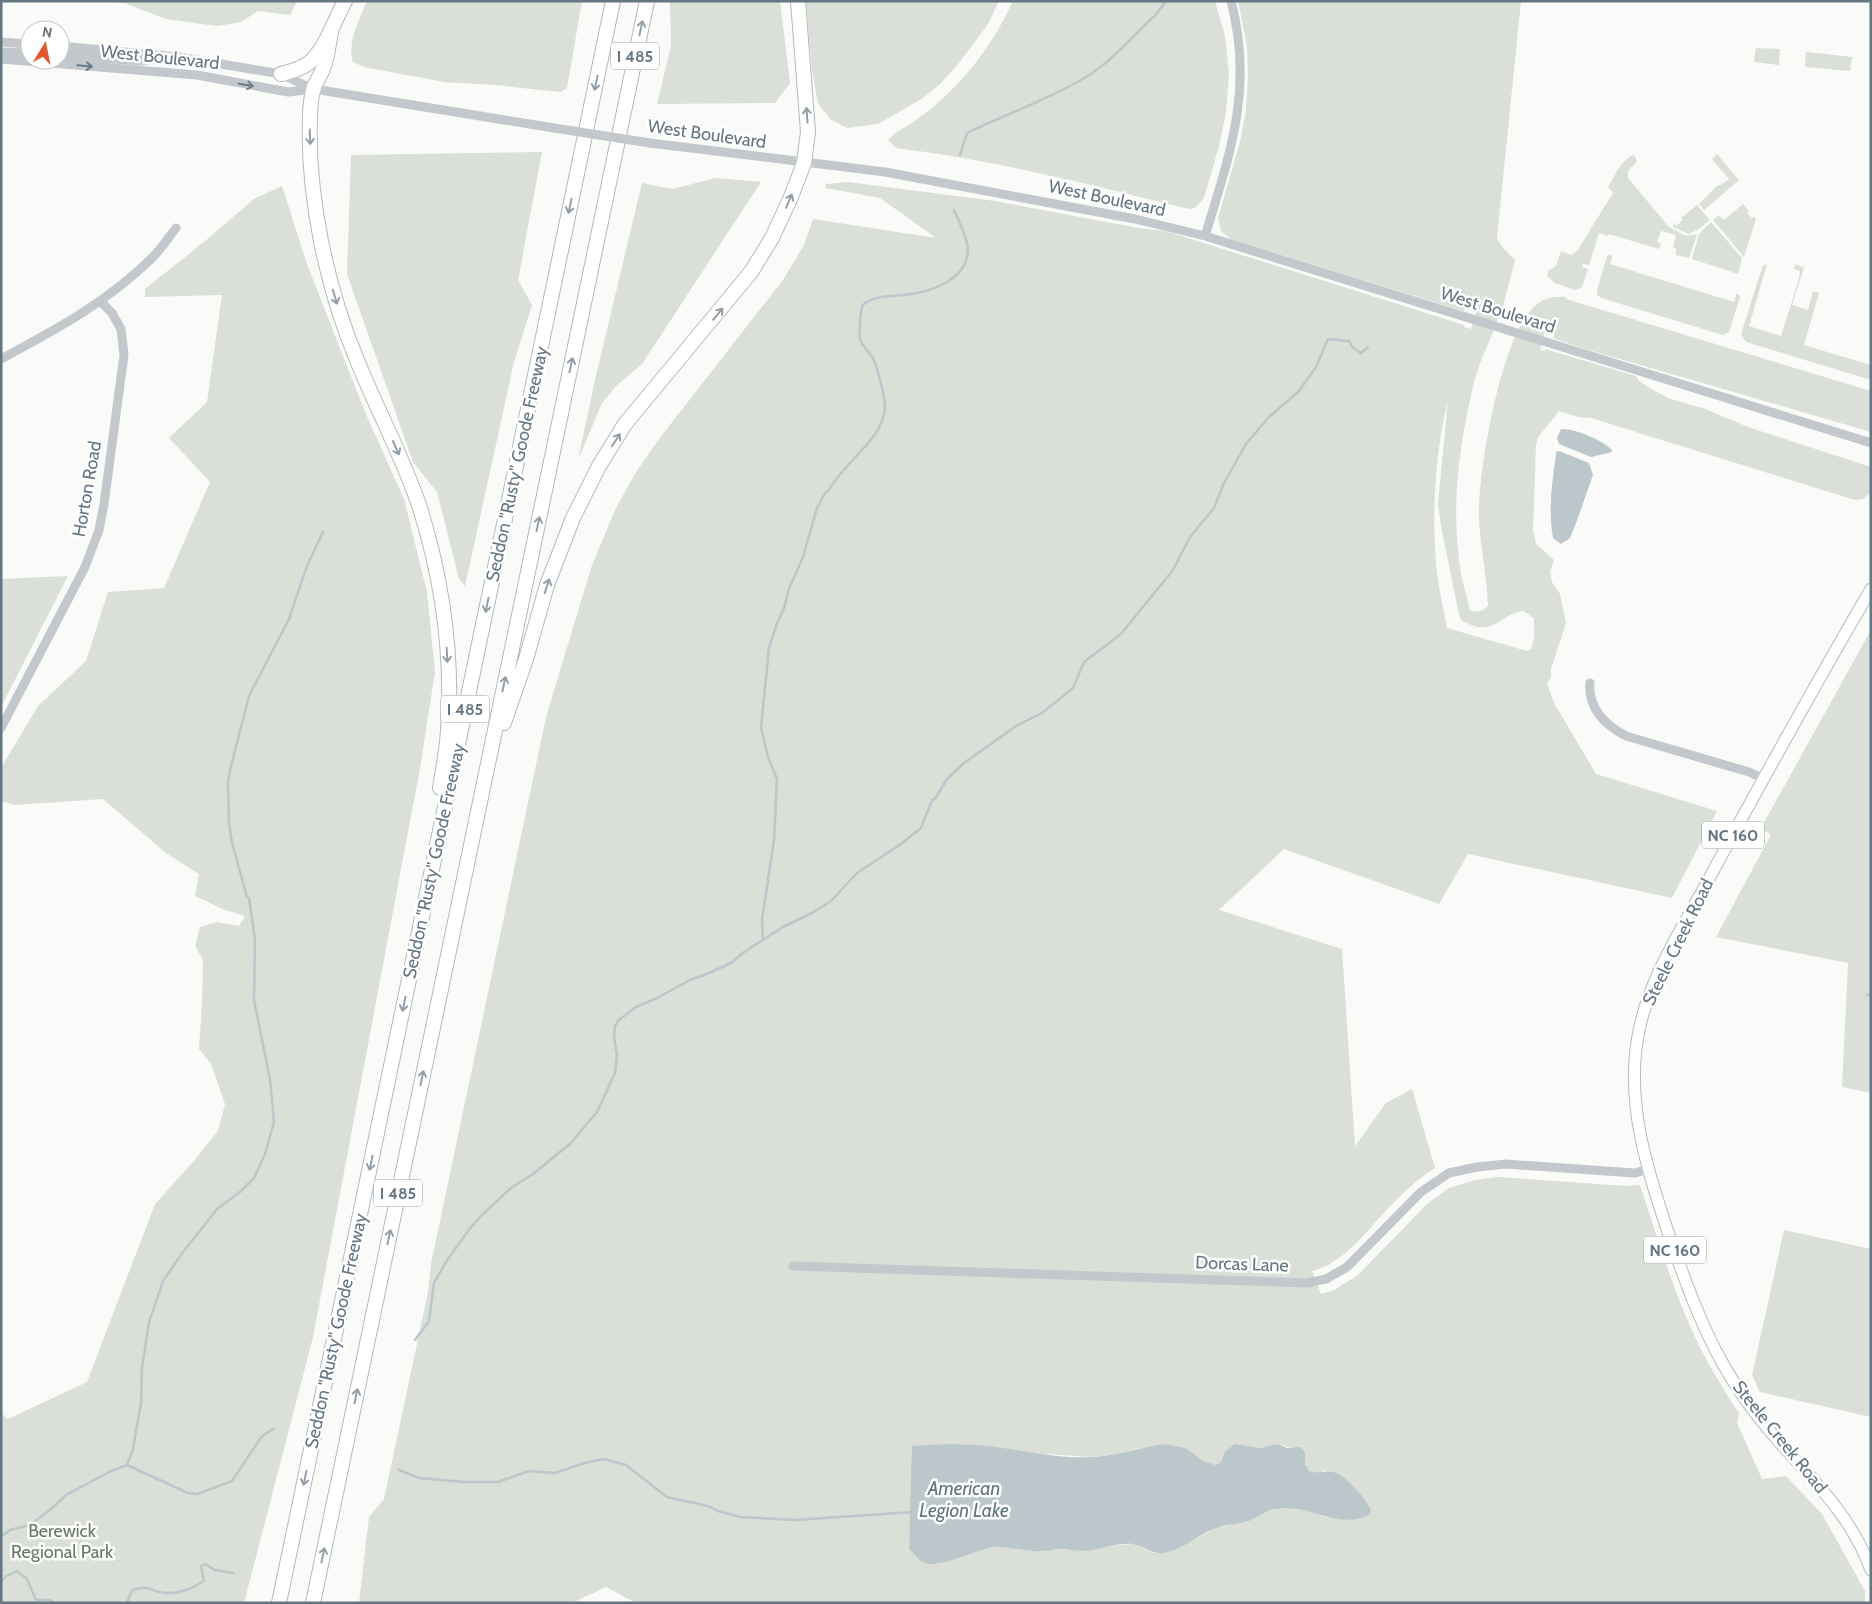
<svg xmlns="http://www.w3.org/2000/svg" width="1872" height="1604" font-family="Cabin,sans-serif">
	<rect width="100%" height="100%" fill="#fafaf8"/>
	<path fill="#dadfd7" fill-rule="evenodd" d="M107,1H297L290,15L258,11L241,22L217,26L166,19L124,3Z
		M367,1H582L567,88L560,92L495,85L444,82L364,67L353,62C347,41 359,21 367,1Z
		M670,1H780L790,83L775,103L657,104L671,46Z
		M806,1H999L988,24L959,63L940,84L920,100L878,124L847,128L830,119L818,103L812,71Z
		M1013,1H1215L1225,36L1229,74L1226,113L1219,146L1204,198L1195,208L1189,209C1092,185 995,160 896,148L888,140C897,130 909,126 919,118C960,88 992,47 1013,1Z
		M1238,1H1521L1497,238L1502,247L1515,260L1500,318H1498C1491,340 1479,361 1474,383C1459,443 1450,511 1461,573C1463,585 1467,598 1470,610C1478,613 1482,612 1488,606C1487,576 1480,546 1479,516C1478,472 1501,339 1532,309C1542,298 1552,296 1566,297V299L1871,391V432L1582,348L1553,338L1554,335L1550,334V332L1545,331L1540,350L1545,351V349L1636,376L1639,381L1648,387L1668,398L1705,409L1748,427L1871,467V493L1863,499L1855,500L1591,418L1578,417L1559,411L1538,437L1536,445L1533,530L1536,544L1554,560L1550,572L1552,582L1560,594L1566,623L1551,669V677L1547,684L1554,703L1596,774L1717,811L1672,898L1468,854L1439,904L1284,849L1219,910L1342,949L1355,1146L1386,1103L1412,1089L1435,1168C1423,1175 1412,1185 1402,1194C1375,1219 1348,1263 1312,1271L1321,1294L1334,1290L1357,1276L1428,1203L1449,1188L1476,1180L1498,1177L1626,1186L1640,1185C1657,1236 1672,1288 1695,1337C1707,1363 1723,1389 1739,1413L1737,1423L1762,1479L1786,1476L1822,1514L1865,1591V1603H636L606,1587L572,1603H359L369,1517L384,1499L428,1292L431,1264L546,717L592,565L616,508L636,472L659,439L783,280L804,245L813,219L936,238L880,198L831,189L825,188L826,184L848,182L995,201L1138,228L1166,231L1464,325V327L1471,329L1476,312L1475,309L1465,308L1464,311L1441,304L1230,239L1221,231L1218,218L1240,142L1246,110L1248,77L1247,46ZM1448,400L1438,503L1441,526L1459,615L1462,621C1467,623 1473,626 1478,627C1495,630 1506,613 1523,611L1534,618V639L1531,649L1527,651L1447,628C1443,606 1438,585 1436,564C1432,508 1435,454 1448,400ZM1235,1444L1260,1448L1278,1444L1305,1452V1464L1309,1471L1315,1473L1326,1471L1327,1518L1315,1512L1289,1508L1276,1509L1258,1515L1247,1522L1216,1528L1185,1545L1154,1553L1134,1544L1117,1545L1086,1551L1060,1549L1033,1551L1001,1547L987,1548L938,1564L932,1563L909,1548L913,1446L1091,1457L1119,1454L1140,1448H1186L1203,1461L1216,1465L1221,1462L1225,1451Z
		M1756,48L1780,49L1779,65L1754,62Z
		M1806,52L1852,57L1850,71L1805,67Z
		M542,152L518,280L532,305L514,362L465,586L459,579L437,492L413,462L347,274L351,155Z
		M1717,154L1739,180L1704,210L1699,204L1718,185H1721L1729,179L1712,159Z
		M1634,155L1637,161L1628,171V178L1669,227L1686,236L1697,234L1689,258L1676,255V248L1673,247L1676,235L1661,231L1657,242L1661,243L1659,249L1609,234L1608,236L1599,233L1589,265L1583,264L1582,267L1588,269L1582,287L1575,290L1555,283L1547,276L1548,271L1556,266L1561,251L1571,255L1577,251L1613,193L1608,187C1616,175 1620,160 1634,155Z
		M716,178L761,182L642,364L617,385L602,403L578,460L595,380L642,183L672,189Z
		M282,186L307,264L365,412L404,499L427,592L435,672L420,768L313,1337L244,1603H1V1413L8,1419L87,1382L155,1204L193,1162L218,1131L225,1104L211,1064L199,1049L202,1003L203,960L195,946L200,927L217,922L239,926L245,916L225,910L195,896L199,874L166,853L103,799L14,805L1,801V768L38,706L86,661L108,592L164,588L210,482L169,438L207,402L222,295L145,297V289L204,242L254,199Z
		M1743,204L1749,211L1747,213L1752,218L1754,217L1756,219L1744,257L1713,220L1719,215L1724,220Z
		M1697,205L1710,220L1699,229L1689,234L1673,227L1674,223L1676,226L1683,220L1681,218Z
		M1711,222L1742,258L1738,274L1692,259L1699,234Z
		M1609,255L1612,256L1610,264L1734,302L1736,294H1738L1740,297L1729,332L1723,335L1601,298L1597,295V290L1607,256Z
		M1768,261L1749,326L1781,336L1799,279L1800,271L1794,269L1795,264L1804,268L1792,305L1808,310L1813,291L1819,293L1804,345L1871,365V380L1746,342L1741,334L1763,265H1766Z
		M68,576L1,707V579Z
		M1871,630V1093L1842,1087L1848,963L1716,937L1771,835L1761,828Z
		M1784,1230L1871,1249V1417L1760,1392L1752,1375Z"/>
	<path fill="#bbc7cb" d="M1561,429C1574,428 1603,440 1612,450V452L1591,457L1559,444L1557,438Z
		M1559,451L1589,463L1593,475L1575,526L1570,538L1561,544L1553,538C1548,510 1552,483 1556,455V452Z
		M1163,1444L1186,1448L1203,1461L1216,1465L1221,1462L1225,1451L1235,1444L1260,1448L1278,1444L1287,1448L1300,1447L1305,1452V1464L1309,1471C1318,1474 1327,1470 1336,1473C1346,1476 1367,1500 1371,1510L1369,1515C1336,1530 1311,1504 1277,1509C1266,1510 1257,1518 1246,1522C1237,1525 1226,1524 1217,1528C1198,1534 1183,1551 1162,1553C1151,1554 1144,1546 1133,1544C1117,1542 1101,1550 1085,1551C1076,1551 1067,1549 1058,1549C1050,1550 1041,1552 1032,1551C1019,1550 1007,1547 994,1547C977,1549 939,1569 925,1563C919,1561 913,1553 909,1548L912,1446C933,1444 957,1444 978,1445C1016,1448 1053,1459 1092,1457C1116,1456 1139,1448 1163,1444Z"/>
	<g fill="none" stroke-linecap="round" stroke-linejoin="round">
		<path stroke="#bbc7cb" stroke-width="2.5" d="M960,155L967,133C1006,114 1048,100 1086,77C1111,62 1131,38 1152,18L1154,17L1166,1
			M763,940L762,920L774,840L777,779L768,757L761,728L769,648L777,623L784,608L789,589L803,557L817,508L825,493L827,492C832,485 837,478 843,471C859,451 884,434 885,406C885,397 877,366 873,358C869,352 862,346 860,339C859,333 860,310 863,305C871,296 892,296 903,295C928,293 968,281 968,249C967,237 959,222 954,210
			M1867,995H1871
			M415,1340L429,1321L434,1283L448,1259L471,1227L484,1213L511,1188L533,1174L571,1143L597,1112L615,1073L617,1056L614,1036L615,1026L619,1020L636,1007L657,998L690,980L709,973L731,963L744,952L783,927L812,913L831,901L857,873L901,844L921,828L932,800L935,799L947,779L964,763L1016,726L1042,713L1073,688L1084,662L1121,634L1173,570L1190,537L1214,508L1224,483L1246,444L1268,418L1299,391L1316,367L1328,339L1349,341L1353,348L1361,353L1368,347
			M127,1465L133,1449L141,1403L142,1368L149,1322L163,1281L183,1252L218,1208L240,1192L254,1178L265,1154L274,1122L270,1079L254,1000L255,940L249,898L247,897L232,843L229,823L228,783L230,770L249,696L289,619L307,566L323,532
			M399,1470L419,1478L464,1482H498L529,1471L555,1473L584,1463L604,1459L626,1465L667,1497L708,1506L718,1511L740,1517L795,1520L913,1512
			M1,1537L10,1530L30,1525L50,1510L66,1495L109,1472L127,1465L188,1493L197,1494L232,1481L262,1436L273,1429
			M1,1582L5,1577L17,1571L27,1579L36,1600H50L55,1603
			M127,1603L132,1590C153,1584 149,1592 166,1593C181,1594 192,1588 204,1581L201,1566L205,1564L215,1570L233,1573"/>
		<g stroke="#b5babe" stroke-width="13">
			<path id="major" d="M1871,589C1816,683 1763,779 1711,875C1684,926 1648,978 1638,1036C1625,1106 1649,1175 1671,1241C1686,1283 1701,1325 1723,1364C1739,1393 1759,1419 1781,1444C1816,1483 1853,1519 1871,1570"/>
		</g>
		<g stroke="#b4b9bd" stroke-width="16">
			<path id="highway" d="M331,31C329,43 328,55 324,66C322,73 317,80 314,87C311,97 310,108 310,118C307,196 327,289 357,360C377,410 403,457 420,508C442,579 453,655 448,730C447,749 443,769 440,788
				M281,74C291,71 302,69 310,62C326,48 335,19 345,1
				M504,723L526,659L547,585L573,518L599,466L625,424L751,272L772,238L791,197L804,163L808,132L798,1
				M279,1603L613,1
				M313,1603L647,1"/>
		</g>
		<path stroke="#c3c8cc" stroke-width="9" d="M1,42L30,44
			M60,46L179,57L281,74L313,89
			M1,52L30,53
			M60,55L140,61L159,59
			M1,59L197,75L288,92L314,89L554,128
			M650,143L885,172L1135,219L1205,236L1871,443
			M1205,236C1230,154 1254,88 1231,1
			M1,359C57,329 106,303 152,258C161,249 168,238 176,228
			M1590,683C1588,708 1605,725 1626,736L1749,772L1764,779
			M1,728L85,567L99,530L104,504L124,355L121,329L112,313L101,302
			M793,1266L1307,1283L1326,1279L1347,1267L1421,1192L1449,1173L1477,1167L1506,1164L1635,1173L1648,1169"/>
		<use href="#major" stroke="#fff" stroke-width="11"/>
		<use href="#highway" stroke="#fff" stroke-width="14"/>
		<path stroke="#c3c8cc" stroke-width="9" d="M554,128L650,143"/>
	</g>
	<defs><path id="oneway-shaft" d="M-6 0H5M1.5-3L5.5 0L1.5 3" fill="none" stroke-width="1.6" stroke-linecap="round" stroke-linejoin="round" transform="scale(1.25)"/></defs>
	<g stroke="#939fa8">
		<use href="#oneway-shaft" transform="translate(641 28) rotate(-78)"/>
		<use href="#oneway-shaft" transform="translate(596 83) rotate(102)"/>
		<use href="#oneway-shaft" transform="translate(807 115) rotate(-94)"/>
		<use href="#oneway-shaft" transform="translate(310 137) rotate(88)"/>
		<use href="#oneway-shaft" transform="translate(789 201) rotate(-66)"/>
		<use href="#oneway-shaft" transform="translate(570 206) rotate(102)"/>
		<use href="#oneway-shaft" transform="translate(335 297) rotate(73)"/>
		<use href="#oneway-shaft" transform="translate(718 314) rotate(-50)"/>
		<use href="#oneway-shaft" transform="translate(571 365) rotate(-78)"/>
		<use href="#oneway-shaft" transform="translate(616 440) rotate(-57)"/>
		<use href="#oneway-shaft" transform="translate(396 448) rotate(66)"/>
		<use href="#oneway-shaft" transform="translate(538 524) rotate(-78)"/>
		<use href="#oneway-shaft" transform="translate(547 586) rotate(-72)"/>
		<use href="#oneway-shaft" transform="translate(487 605) rotate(102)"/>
		<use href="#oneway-shaft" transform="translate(447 655) rotate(87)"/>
		<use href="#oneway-shaft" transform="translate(504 684) rotate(-78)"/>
		<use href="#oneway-shaft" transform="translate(404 1004) rotate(102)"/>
		<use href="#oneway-shaft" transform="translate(422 1078) rotate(-78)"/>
		<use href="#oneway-shaft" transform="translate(371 1163) rotate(102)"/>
		<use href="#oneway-shaft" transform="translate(389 1237) rotate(-78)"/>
		<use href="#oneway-shaft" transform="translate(356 1396) rotate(-78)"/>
		<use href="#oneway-shaft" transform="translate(305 1478) rotate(102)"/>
		<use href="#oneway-shaft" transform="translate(323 1555) rotate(-78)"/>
	</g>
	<g stroke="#6a7a87">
		<use href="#oneway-shaft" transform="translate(85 66) rotate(5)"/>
		<use href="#oneway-shaft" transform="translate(246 85) rotate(10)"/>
	</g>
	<g text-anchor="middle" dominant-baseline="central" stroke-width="5" stroke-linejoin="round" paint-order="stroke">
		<g fill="#fff" stroke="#939fa8" stroke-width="1">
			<rect x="611" y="42.5" width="48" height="27" rx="4"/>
			<rect x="441" y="695.5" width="48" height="27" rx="4"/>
			<rect x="1702" y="821.5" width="62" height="27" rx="4"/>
			<rect x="374" y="1179.5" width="48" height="27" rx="4"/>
			<rect x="1644" y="1236.5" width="62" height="27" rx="4"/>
		</g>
		<g font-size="16" font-weight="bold" fill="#657683">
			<text x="635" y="56">I 485</text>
			<text x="465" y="709">I 485</text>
			<text x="1733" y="835">NC 160</text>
			<text x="398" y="1193">I 485</text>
			<text x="1675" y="1250">NC 160</text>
		</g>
		<g font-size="18" fill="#657683" stroke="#fff">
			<text transform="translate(160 57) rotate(6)">West Boulevard</text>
			<text transform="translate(707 134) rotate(8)">West Boulevard</text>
			<text transform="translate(1107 198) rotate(12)">West Boulevard</text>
			<text transform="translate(1498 310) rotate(17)">West Boulevard</text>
			<text transform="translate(517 464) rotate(-78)">Seddon "Rusty" Goode Freeway</text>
			<text transform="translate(87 489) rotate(-80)">Horton Road</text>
			<text transform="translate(434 861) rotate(-78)">Seddon "Rusty" Goode Freeway</text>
			<text transform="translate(1678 942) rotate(-64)">Steele Creek Road</text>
			<text transform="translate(1242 1264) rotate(2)">Dorcas Lane</text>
			<text transform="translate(336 1331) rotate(-78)">Seddon "Rusty" Goode Freeway</text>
			<text transform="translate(1780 1437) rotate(51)">Steele Creek Road</text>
		</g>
		<g font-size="18" fill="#687a64" stroke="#fff">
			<text x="62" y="1531">Berewick<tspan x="62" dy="21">Regional Park</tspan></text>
		</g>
		<g font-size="19" font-style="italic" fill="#60757c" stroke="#fff">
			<text x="964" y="1488">American<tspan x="964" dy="22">Legion Lake</tspan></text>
		</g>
	</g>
	<rect width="1872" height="1604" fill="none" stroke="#657683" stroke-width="5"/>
	<g transform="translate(45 45) rotate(10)"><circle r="24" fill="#ffffff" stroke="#c1c8cd"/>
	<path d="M0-4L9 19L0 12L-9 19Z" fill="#e4572e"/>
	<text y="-8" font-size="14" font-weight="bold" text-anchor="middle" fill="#657683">N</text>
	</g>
</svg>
